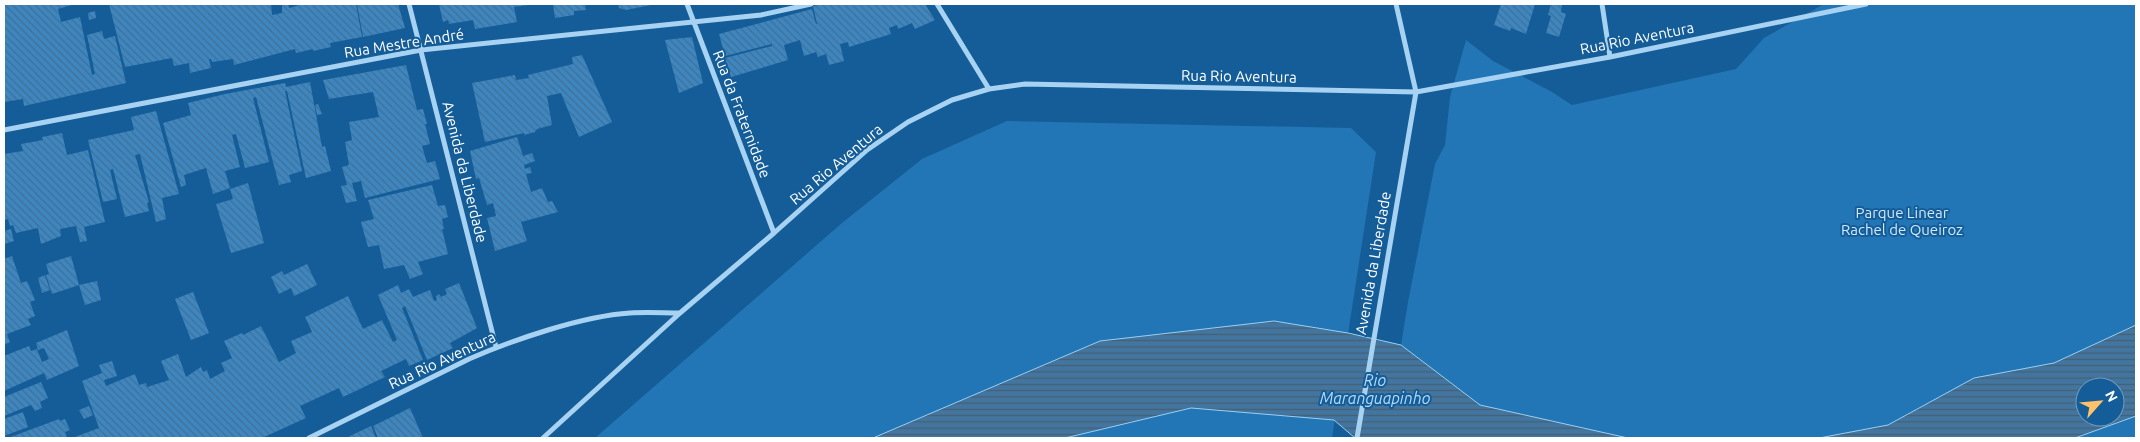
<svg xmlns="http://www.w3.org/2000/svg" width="2140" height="442" font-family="Ubuntu,sans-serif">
	<defs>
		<pattern id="water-rules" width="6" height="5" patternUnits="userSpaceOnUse" patternTransform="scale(1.25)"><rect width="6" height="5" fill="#42759f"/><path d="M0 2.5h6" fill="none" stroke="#485e71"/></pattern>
		<pattern id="building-back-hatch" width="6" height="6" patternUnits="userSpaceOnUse" patternTransform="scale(1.25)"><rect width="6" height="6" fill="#3d86c0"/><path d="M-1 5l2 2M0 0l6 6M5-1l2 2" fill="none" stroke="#436f92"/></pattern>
	</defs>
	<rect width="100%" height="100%" fill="#145d98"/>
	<path fill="#2376b5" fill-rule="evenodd" d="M1824,4H2136V438H1402L1417,357L1401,345L1408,302L1435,164L1445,145L1450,97L1466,40L1493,61L1552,92L1572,105L1736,69L1764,38ZM2085,387H2115V417H2085Z
		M1007,121L1351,128L1376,152L1332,438H595L842,223L922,159Z"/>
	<path fill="url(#water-rules)" stroke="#99cff5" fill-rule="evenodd" d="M1274,321L1348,333L1401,345L1480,405L1628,438H1355L1334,420L1191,408L1065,438H873L1100,341Z
		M2136,325V416L2075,438H1819L1888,425L1974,378L2054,363ZM2085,387H2115V417H2085Z"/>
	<path fill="url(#building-back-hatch)" d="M4,4H75L58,9L61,22L80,17L92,75L95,74L87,35L102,31L104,39L115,36L126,83L24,106L23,99L4,102Z
		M109,4H271L272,15L282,13V4H288L289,8L297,6L296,4H356L362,37L330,43L331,47L313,51V49L296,53L295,49L234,65L233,59L212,62L211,59H209L211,68L190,73L189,63L174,66L172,58L125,67Z
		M357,4H398L405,28L363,37Z
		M439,4H528V5L514,7L517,22L475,29L473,20L449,24L448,20L443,22Z
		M553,4H585L586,10L574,11V15L555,18Z
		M618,4H651V5L626,10L619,8Z
		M822,4H925L935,20L915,29L912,23L898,29L897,25L889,28L891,34L849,47L848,42L840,44L844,61L829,65L826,54L818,57L816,52L804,56L800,40L784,45L788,60L731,77L725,58L772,46V44L725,56L719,34L812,9L816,24H817L813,6Z
		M1501,4H1535L1526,34L1511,28L1510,31L1494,25Z
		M1551,4H1562L1561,12L1566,14L1559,37L1546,33L1551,16L1548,15Z
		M95,11L96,18L89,20L88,13Z
		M692,37L703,83L679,93L665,40Z
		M582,55L612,122L579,137L561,93L547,96L552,125L537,129L535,132L524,135V133L485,142L472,83L515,75L516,80L529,78L528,75L573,64L572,57Z
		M406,65L417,110L423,109L427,124H425L430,144L422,146L427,163L435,161L440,179L365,198L361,181L352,183L357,201L346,203L341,186L347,185L342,167L349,165L345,142L352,140L349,122L379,117L373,92L329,99L323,80Z
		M310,82L322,147L325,146L331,171L306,178L287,91H285L302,171L289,175L291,182L279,185L256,97L253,98L269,162L245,168L236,134L232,135L240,167L225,171L230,188L213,194L206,168L184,175L186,185L181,187L163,123L191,115L188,103L225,94L285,83L286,87Z
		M318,104L322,114L317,115L315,105Z
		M156,111L179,194L162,198L166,219L156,222L140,154L135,155L149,202L147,203L149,211L125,217L113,169L110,170L117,199L103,202L88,140L134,130L131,117Z
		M62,133L67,155L88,150L105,222L84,227L87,241L80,242L76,226L60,229L61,236L41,244L38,228L16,233L13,225L10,226L8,219L4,220V154L23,151L21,144L43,140L42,137Z
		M517,137L523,156L532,153L535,161L524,165L525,169L530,167L532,173L526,174L531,192L542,188L548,202L552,201L558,212L521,222L527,241L495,251L487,218L496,216L493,203L487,205L479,178L476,179L470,151Z
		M248,183L264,243L231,253L216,204L233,199L230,189Z
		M432,185L438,206L445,205L448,217L442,219L444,229H442L448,254L418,262L423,274L410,279L404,265L384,269L379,245L368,247L361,222L374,219L368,200Z
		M11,229L14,241L4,244V231Z
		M12,256L21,283L27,281L35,300L30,302L35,316L28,319L31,325L7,334L10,342L4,345V259Z
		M71,256L79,285L97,281L101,300L85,305L79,285L52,294L46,275L49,274L46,264Z
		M307,264L317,285L294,296L291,288L279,294L271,277L282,271L284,275Z
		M45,275L50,290L42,293L38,278Z
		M459,283L477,328L450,343L453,348L427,360L405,306L402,308L423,360L409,366L406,359L381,371L385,377L343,397L339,388L300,406L306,418L262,438H72L99,428L82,381L102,373L99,365L112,361L117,376L104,380L106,386L135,374L139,385L146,383L147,387L169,380L161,361L178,354L186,377L201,367L203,372L207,370L210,379L225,371L221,363L232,358L224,341L242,333L243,335L261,326L279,362L296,353L291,341L312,332L305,317L348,296L363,329L382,320L393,342L397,340L378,295L398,285L401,293L409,289L413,297L430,290L434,301L437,300L436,296L439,294L441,297L447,294L445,289Z
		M193,292L209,333L191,340L175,299Z
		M67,330L79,366L47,380L44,373L4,391V356L29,346L31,351L37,349L42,362L49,359L44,348L38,350L36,343Z
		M41,382L48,398L40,402L42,408L35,411L31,405L4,416V397Z
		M89,406L93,415L84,419L79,410Z
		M410,408L423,438H378L373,426Z
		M23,412L28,427L4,436V419Z
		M59,419L60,421L65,419L70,430L65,432L67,438H8Z
		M371,426L376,438H347L352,435Z"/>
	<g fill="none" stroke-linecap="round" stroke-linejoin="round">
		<path stroke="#a7d2f2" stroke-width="5" d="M409,4L496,347
			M687,4L774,233
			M937,4L989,89
			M1602,4L1610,57
			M4,130L421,50L761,15L811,4
			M309,438L469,359C513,340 582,316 630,313C647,312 664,313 680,313
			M543,438L680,313L774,233L867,150L908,122L952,100L989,89L1025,84L1416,92L1610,57L1866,4
			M1357,438L1416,92L1396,4"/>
	</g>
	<g text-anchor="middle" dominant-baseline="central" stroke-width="4" stroke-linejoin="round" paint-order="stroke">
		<g font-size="15" fill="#fff" stroke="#145d98">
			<text transform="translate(1637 38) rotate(-11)">Rua Rio Aventura</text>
			<text transform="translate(404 43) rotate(-9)">Rua Mestre André</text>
			<text transform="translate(1239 76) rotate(1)">Rua Rio Aventura</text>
			<text transform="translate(742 114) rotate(69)">Rua da Fraternidade</text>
			<text transform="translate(836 164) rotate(-40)">Rua Rio Aventura</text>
			<text transform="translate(465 172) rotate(76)">Avenida da Liberdade</text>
			<text transform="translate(1373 263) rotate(-80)">Avenida da Liberdade</text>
			<text transform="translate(442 360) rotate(-25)">Rua Rio Aventura</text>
		</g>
		<g font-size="15" fill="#cfe9fd" stroke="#145d98">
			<text x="1902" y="212">Parque Linear<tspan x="1902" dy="17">Rachel de Queiroz</tspan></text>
		</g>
		<g font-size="16" font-style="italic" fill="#b4dbf9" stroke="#145d98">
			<text x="1375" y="380">Rio<tspan x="1375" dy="18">Maranguapinho</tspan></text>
		</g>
	</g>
	<rect width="2140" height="442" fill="none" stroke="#ffffff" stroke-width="10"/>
	<g transform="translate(2100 402) rotate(63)"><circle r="24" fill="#145d98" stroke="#729ec1"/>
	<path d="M0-4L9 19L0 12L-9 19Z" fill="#ffc269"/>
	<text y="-8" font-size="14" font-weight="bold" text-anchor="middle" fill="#ffffff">N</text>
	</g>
</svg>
